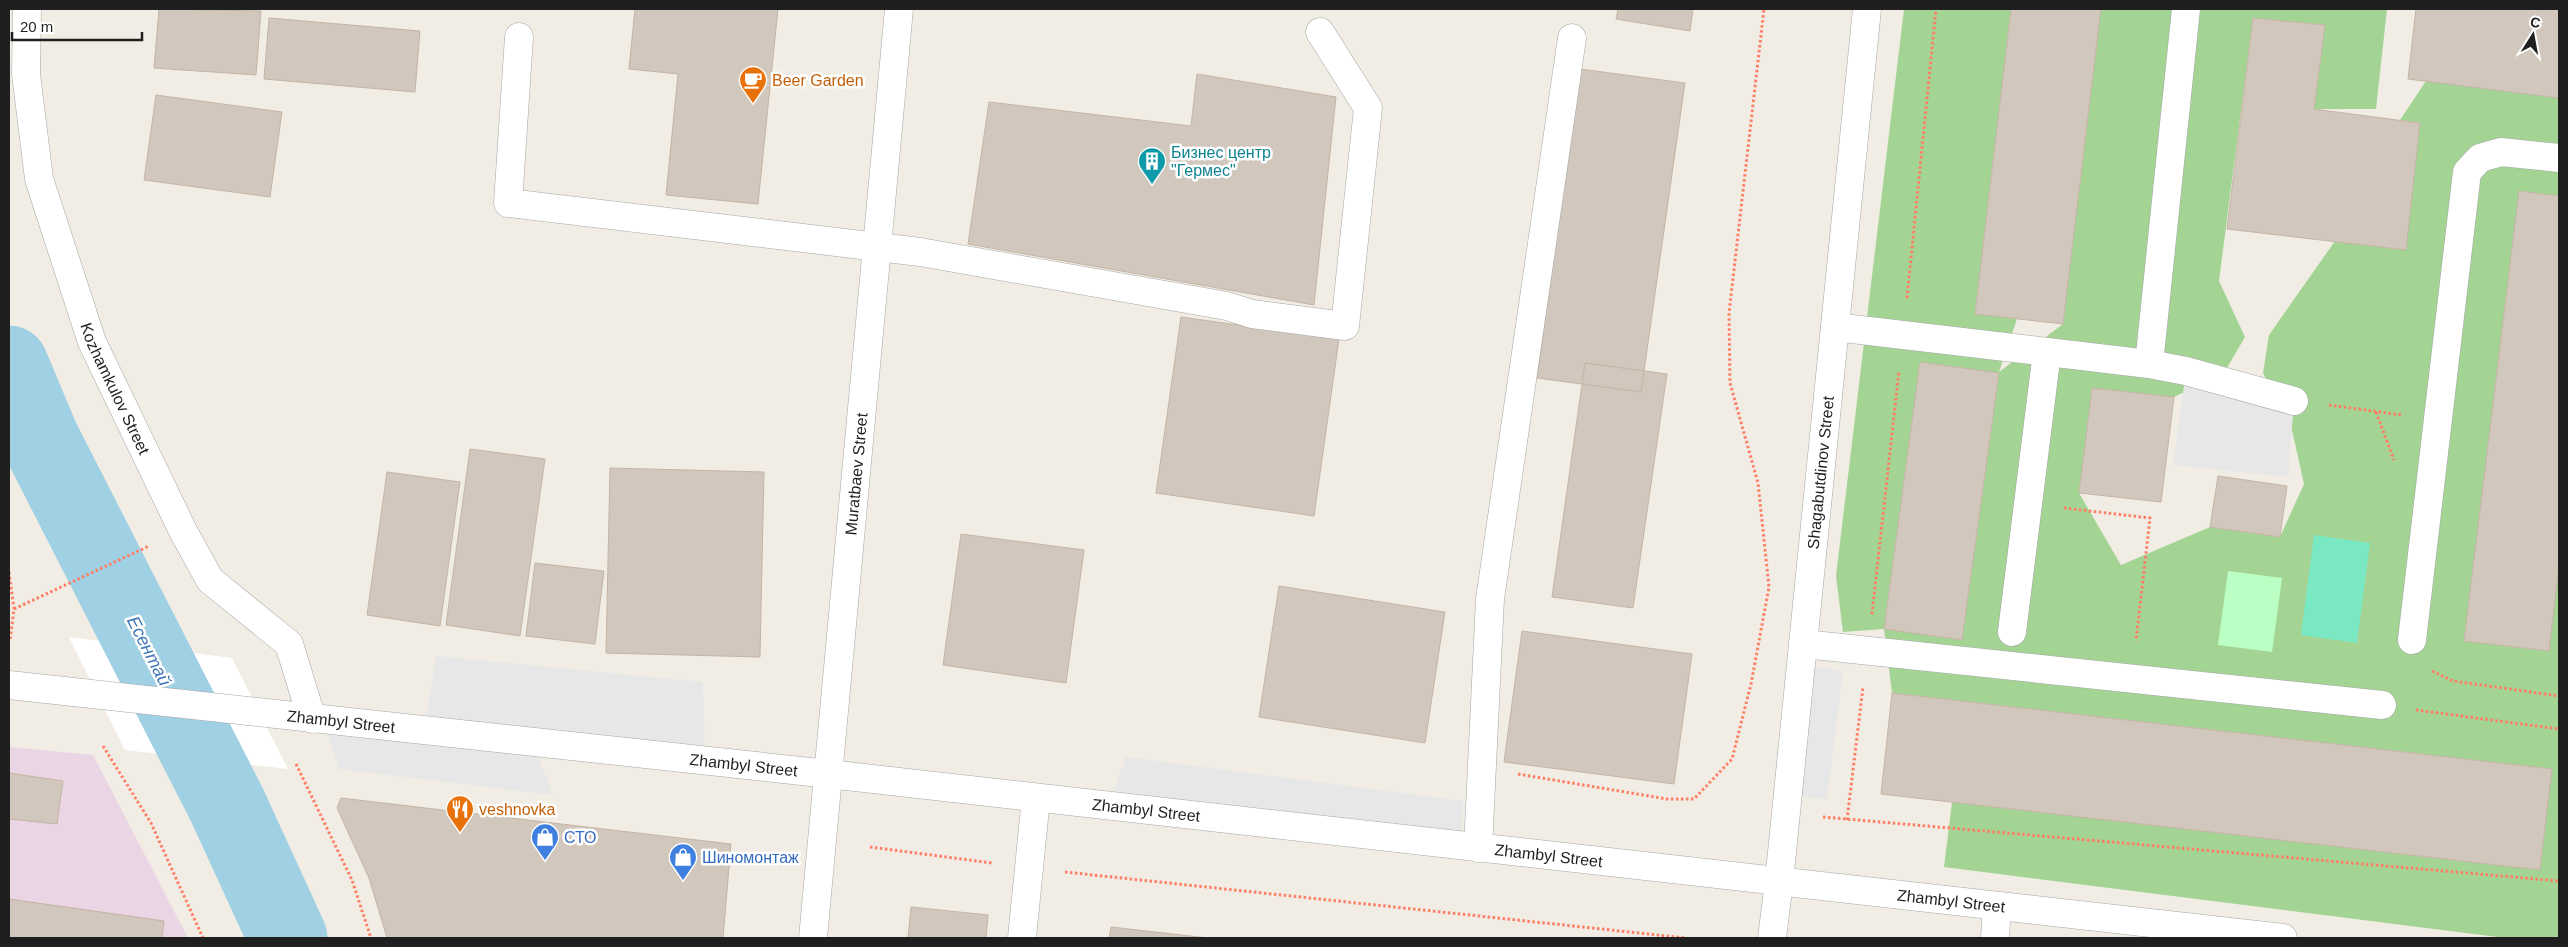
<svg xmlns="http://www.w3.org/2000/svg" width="2568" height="947" font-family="Arial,sans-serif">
	<rect width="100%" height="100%" fill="#f1ede4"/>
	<path fill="#ead5e5" d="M9,747L93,755L188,938H9Z"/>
	<path fill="#a3d494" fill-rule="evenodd" d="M1904,9H2011L1975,313L2017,319L1999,372L2063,324L2101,9H2387L2376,109H2314L2325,25L2253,18L2219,281L2245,337L2224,373L2174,397L2092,388L2079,493L2121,565L2210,527L2280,537L2304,484L2292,430L2263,373L2269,335L2335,241L2406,250L2420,123L2400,120L2426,81L2559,98V196L2519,191L2464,641L2549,651L2559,566V938H2505L1944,867L1952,802L2540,870L2552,769L1892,693L1884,629L1843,632L1836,576ZM1920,362L1999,373L1962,640L1884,628Z"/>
	<path fill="#bcffc5" d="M2228,571L2282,578L2272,652L2218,645Z"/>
	<path fill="#7ae8c3" d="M2314,535L2370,543L2357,643L2301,635Z"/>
	<path fill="#e7e7e7" d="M2186,371L2294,401L2288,477L2173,465Z
		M436,656L703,682L705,761L533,743L553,795L339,769L323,720L424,731Z
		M1801,665L1843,671L1827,799L1788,796Z
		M1126,757L1463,801L1461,846L1108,806Z"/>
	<path fill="#fff" d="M69,637L232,658L288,769L125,750Z"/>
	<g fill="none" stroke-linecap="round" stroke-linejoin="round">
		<path stroke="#a0d0e3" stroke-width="79" d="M9,365L40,439L227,805L288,938"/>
	</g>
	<path fill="#d1c7bc" stroke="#c4b4a5" d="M159,9L261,11L256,75L154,68Z
		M635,9H778L758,204L666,195L678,74L629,69Z
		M1618,9H1693L1690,31L1616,19Z
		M2011,9H2101L2063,324L1975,314Z
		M2416,9H2559V98L2408,79Z
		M269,18L420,31L415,92L264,79Z
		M2253,18L2325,25L2314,109L2420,123L2406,250L2227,229Z
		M1580,69L1685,83L1641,392L1537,378Z
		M1197,74L1336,97L1314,305L968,244L989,102L1191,126Z
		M156,95L282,112L270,197L144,180Z
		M2519,191L2559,196V566L2549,651L2464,641Z
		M1181,317L1339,339L1314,516L1156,493Z
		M1920,362L1999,373L1962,640L1884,629Z
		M1585,363L1667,374L1633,608L1552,597Z
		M2092,388L2174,397L2161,502L2079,493Z
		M470,449L545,459L520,636L446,625Z
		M610,468L764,472L760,657L606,653Z
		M387,472L460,482L440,626L367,615Z
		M2218,476L2287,486L2280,537L2210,527Z
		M961,534L1084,550L1066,683L943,665Z
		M535,563L604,571L595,644L526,636Z
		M1279,586L1445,612L1425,743L1259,717Z
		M1522,631L1692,654L1674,784L1504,762Z
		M1892,693L2552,769L2540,870L1881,794Z
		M9,773L63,781L57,824L9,819Z
		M341,798L731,844L723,938H387L369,878L337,808Z
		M9,899L164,921L162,938H9Z
		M911,907L988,915L986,938H908Z
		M1111,927L1208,938H1109Z"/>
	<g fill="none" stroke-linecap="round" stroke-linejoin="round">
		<g stroke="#a6a6a6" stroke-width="29">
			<g id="minor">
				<path id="s1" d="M27,9L26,74L39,179L92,342L183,531L210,580L289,644L312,719"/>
				<path d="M519,37L508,203L920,252L1227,306L1252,314L1345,326L1368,108L1320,32"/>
				<path d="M1835,327L2149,364L2186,371L2294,401"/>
				<path d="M2149,364L2186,9"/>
				<path d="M2012,632L2047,352"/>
				<path d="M2412,640L2467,172L2480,158L2501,152L2559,158"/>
				<path d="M1804,644L2382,705"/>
				<path id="s2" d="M9,685L829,774L2283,938"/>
				<path d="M1478,848L1490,599L1572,38"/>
				<path id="s3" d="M813,938L899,9"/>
				<path d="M1022,938L1036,798"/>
				<path id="s4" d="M1772,938L1779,882L1867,9"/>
				<path d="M1995,938L1997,906"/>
			</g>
		</g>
		<path stroke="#ff7f66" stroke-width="3" stroke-dasharray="2.5 2.5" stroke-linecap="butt" d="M1907,298L1936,9
			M2329,405L2402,415
			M2376,412L2394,460
			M2064,508L2150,518L2136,641
			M9,572L14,609L10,641
			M14,609L149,546
			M1872,614L1899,371
			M2432,671L2453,681L2559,696
			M2416,710L2559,729
			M103,746L151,823L203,938
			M296,764L352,880L371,938
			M1518,774L1667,799H1694L1732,759L1751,684L1769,587L1758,483L1730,383L1729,313L1764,9
			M1823,817L2559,881
			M1847,820L1863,687
			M870,847L992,863
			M1065,872L1686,938"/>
		<use href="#minor" stroke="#fff" stroke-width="28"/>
	</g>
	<defs>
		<g id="cafe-pin" transform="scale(1.4375)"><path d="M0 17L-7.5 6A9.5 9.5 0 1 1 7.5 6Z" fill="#e8710a" stroke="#fff"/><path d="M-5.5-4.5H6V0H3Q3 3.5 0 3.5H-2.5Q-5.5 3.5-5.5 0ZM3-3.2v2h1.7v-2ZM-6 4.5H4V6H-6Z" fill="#fff"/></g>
		<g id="building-pin" transform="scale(1.4375)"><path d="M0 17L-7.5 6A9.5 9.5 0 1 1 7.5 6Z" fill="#0f9aa8" stroke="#fff"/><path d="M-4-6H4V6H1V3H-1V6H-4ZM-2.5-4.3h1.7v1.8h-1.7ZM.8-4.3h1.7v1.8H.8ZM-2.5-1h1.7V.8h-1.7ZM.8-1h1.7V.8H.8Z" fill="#fff"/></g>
		<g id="restaurant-pin" transform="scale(1.4375)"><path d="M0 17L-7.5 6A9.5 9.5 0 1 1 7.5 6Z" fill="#e8710a" stroke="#fff"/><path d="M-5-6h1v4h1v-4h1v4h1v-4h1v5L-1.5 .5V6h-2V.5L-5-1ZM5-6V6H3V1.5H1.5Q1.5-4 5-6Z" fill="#fff"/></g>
		<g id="shop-pin" transform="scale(1.4375)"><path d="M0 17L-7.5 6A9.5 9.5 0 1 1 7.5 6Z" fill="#3f7fe0" stroke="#fff"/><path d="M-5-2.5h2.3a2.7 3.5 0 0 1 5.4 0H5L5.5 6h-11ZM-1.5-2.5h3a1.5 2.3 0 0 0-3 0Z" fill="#fff"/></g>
	</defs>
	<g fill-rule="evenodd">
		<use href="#cafe-pin" x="753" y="80"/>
		<use href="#building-pin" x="1152" y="161"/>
		<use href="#restaurant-pin" x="460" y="809"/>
		<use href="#shop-pin" x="545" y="837"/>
		<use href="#shop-pin" x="683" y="857"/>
	</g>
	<g text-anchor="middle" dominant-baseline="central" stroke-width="5" stroke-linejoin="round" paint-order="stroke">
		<g font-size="16" fill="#c56008" stroke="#fff" text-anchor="start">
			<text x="772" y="80">Beer Garden</text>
			<text x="479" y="809">veshnovka</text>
		</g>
		<g font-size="16" fill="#0d838f" stroke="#fff" text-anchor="start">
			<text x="1171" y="152">Бизнес центр<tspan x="1171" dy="18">"Гермес"</tspan></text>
		</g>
		<g font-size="16" fill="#1f1f1f" stroke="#fff">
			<text stroke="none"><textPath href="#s1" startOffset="394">Kozhamkulov Street</textPath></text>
			<text stroke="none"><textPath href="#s3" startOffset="466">Muratbaev Street</textPath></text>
			<text stroke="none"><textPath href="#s4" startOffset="468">Shagabutdinov Street</textPath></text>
			<text stroke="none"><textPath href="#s2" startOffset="334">Zhambyl Street</textPath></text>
			<text stroke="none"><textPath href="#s2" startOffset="739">Zhambyl Street</textPath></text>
			<text stroke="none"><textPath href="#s2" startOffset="1144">Zhambyl Street</textPath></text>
			<text stroke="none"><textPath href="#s2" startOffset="1549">Zhambyl Street</textPath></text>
			<text stroke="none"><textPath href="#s2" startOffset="1954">Zhambyl Street</textPath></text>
		</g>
		<g font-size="16" fill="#366cbe" stroke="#fff" text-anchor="start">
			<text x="564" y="837">СТО</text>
			<text x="702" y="857">Шиномонтаж</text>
		</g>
		<g font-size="18" font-style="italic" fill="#4176b9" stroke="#fff">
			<text transform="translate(149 651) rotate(63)">Есентай</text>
		</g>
	</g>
	<rect width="2568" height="947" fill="none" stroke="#1f1f1f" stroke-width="20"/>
	<g transform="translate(2533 35) rotate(11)" stroke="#ffffff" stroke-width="4" paint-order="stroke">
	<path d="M0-4L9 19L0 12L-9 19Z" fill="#1f1f1f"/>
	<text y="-8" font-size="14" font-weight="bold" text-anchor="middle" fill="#1f1f1f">С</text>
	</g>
	<path d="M12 32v8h130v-8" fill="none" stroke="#1f1f1f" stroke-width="2.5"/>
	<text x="20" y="32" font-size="15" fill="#1f1f1f" stroke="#ffffff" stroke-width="4" paint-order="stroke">20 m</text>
</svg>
